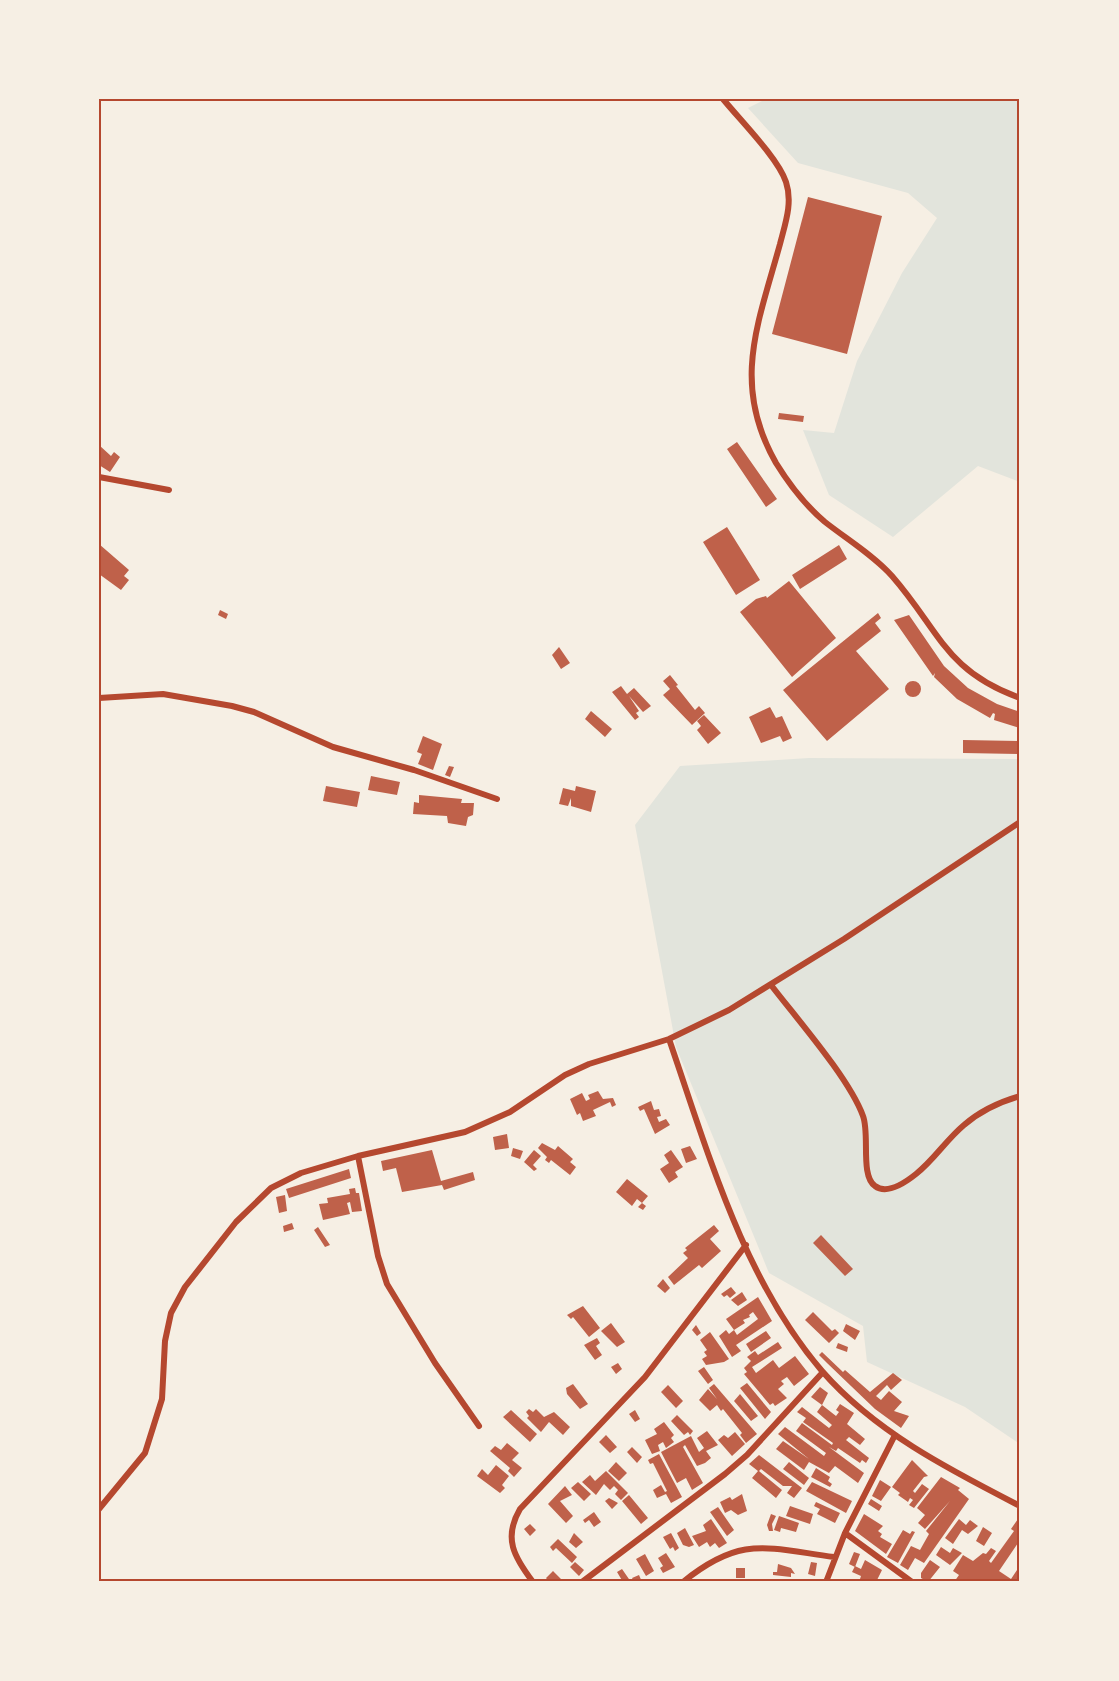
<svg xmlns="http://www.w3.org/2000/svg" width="1119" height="1681" font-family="Ubuntu,sans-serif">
	<rect width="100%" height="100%" fill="#f6efe4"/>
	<path fill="#e2e4dc" d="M766,99H1020V482L978,466L893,537L829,495L803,430L834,433L857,361L902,273L937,218L908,193L798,163L748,108Z
		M809,758L1020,759V1444L965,1407L867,1362L863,1326L769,1273L676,1047L635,825L680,766Z"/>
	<path fill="#bf614a" d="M808,197L882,216L847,354L772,334Z
		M779,413L804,416L803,422L778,419Z
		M737,442L777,499L766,507L727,449Z
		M99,445L111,456L114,452L120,457L110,472L99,465Z
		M727,527L760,580L736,595L703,542Z
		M99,544L129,570L124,576L129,580L121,590L99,574Z
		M839,545L847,559L800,589L792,575Z
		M789,581L836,638L792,677L740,612L756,599L766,596L767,598Z
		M220,610L228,614L226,619L218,615Z
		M878,613L881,618L875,623L881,631L856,651L889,689L827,741L783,690Z
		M909,615L944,666L968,688L997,704L1020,712V728L994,720L995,714L993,713L990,718L957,699L934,677L935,673L933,676L894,620Z
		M559,647L570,663L561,669L552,655Z
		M670,675L678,685L676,686L695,710L699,706L705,713L692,725L663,695L670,689L663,681Z
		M905 689a8 8 0 1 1 16 0a8 8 0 1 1-16 0Z
		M621,686L627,694L634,688L651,706L643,712L629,696L639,711L636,713L639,717L635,720L612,692Z
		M770,707L776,718L782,716L792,738L783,742L780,736L761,743L749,717Z
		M591,711L612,729L605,737L585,719Z
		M704,715L721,733L708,744L697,730L701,726L697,721Z
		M423,736L442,744L433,770L418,764L422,754L417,752Z
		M963,740L1020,741V754L963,753Z
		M449,766L454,767L450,777L445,775Z
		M371,776L400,782L397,795L368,790Z
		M326,786L360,792L357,807L323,801Z
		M576,786L596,791L591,812L571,806V798L568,806L559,804L563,788L575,791Z
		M419,795L462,799L461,803H474L473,815L468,817L466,826L448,823L447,816L413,814L414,802L419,803Z
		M598,1091L603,1099L613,1098L616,1105L612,1107L610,1102L593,1110L596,1116L583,1121L580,1113L577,1115L570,1099L582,1093L586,1101L590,1099L588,1095Z
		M651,1101L654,1110L659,1109L661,1116L657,1117L659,1122L666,1119L670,1125L655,1134L644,1109L640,1111L638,1107Z
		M507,1134L509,1148L495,1150L493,1137Z
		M542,1143L555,1150L558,1146L573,1159L570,1162L576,1167L570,1175L551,1160L549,1163L545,1160L547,1157L538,1148Z
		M690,1146L697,1159L686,1163L681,1149Z
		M513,1148L523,1151L520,1159L511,1156Z
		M432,1150L441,1181L473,1172L475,1180L444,1190L442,1185L402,1192L396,1168L383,1171L381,1161Z
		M534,1150L541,1156L533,1165L537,1169L534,1171L524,1162Z
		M671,1150L683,1167L675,1172L678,1177L669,1183L660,1169L669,1163L664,1155Z
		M349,1169L351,1178L289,1198L286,1189Z
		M627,1179L648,1196L642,1203L646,1206L643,1210L638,1207L642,1203L637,1199L632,1206L616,1192Z
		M355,1188L356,1193H359L362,1211L352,1212L350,1202L347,1203L350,1214L323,1220L319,1204L328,1203L327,1198L350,1194L349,1189Z
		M285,1195L287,1211L279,1213L276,1197Z
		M292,1223L294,1229L284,1232L283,1226Z
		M714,1225L719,1231L710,1239L721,1251L702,1268L699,1265L674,1285L668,1277L688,1258L683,1253L687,1250L685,1248Z
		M318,1227L330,1245L325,1247L314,1230Z
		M821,1235L853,1269L845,1276L813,1243Z
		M663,1279L670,1288L665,1293L657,1286Z
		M731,1287L736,1293L730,1298L727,1295L724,1297L721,1294Z
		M742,1292L747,1300L738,1306L731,1300Z
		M758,1297L772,1321L736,1345L741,1351L732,1357L719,1336L726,1330L729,1334L734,1330L737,1335L758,1319L753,1312L749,1315L750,1317L743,1320L745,1323L734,1330L726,1319Z
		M583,1306L600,1328L589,1337L573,1317L571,1319L567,1315Z
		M813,1312L832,1331L835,1329L839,1333L829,1343L805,1320Z
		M611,1323L625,1342L617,1347L601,1331Z
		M846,1324L860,1331L855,1340L843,1331Z
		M696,1325L701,1333L697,1336L692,1330Z
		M766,1331L771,1338L751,1352L746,1344Z
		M710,1332L729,1359L724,1362L706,1365L702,1359L707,1356L704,1352L707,1350L700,1340Z
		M597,1338L600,1343L596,1346L602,1355L595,1360L584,1345Z
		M778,1342L782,1348L752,1367L756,1373L773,1360L779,1368L795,1356L809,1374L794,1386L787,1377L781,1381L784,1384L778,1389L787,1398L775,1406L773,1403L770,1405L744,1374L747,1372L744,1368L751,1361L747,1357L755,1351L758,1355Z
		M838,1343L848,1347L847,1352L836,1348Z
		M822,1352L843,1372L845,1370L870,1392L893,1373L902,1380L891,1390L887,1385L876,1396L881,1400L889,1391L902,1402L894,1411L909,1416L901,1428L875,1409L827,1363L819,1355Z
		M618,1363L622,1369L616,1374L611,1367Z
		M704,1367L713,1380L708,1384L698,1371Z
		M747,1383L771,1412L765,1419L740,1388Z
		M573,1384L588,1404L580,1409L567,1394L566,1388Z
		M714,1384L757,1434L746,1443L740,1435L742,1433L723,1409L721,1411L717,1405L710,1411L699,1400L708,1389L717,1399L709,1388Z
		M668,1385L683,1401L676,1408L661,1392Z
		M820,1387L828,1393L822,1405L811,1397Z
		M740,1394L758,1416L751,1421L734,1401Z
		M840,1404L854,1413L847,1424L865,1439L860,1445L849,1437L846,1440L869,1458L866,1463L862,1460L860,1463L838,1448L836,1451L829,1447L864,1473L858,1483L835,1466L829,1473L809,1462L804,1470L776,1449L783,1441L809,1459L778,1434L785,1427L824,1456L826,1453L796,1431L802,1423L832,1445L833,1443L803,1422L806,1418L797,1412L802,1407L829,1428L832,1425L817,1412L822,1405L836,1416L839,1412L836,1410Z
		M529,1409L533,1412L536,1409L544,1417L554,1412L570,1427L563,1435L549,1422L541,1432L527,1418L529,1416L526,1412Z
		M511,1410L537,1434L530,1442L503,1417Z
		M635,1410L640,1419L635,1422L629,1414Z
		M677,1415L693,1431L690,1435L688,1432L684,1435L671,1421Z
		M664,1422L674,1435L671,1438L674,1442L666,1448L663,1442L658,1445L660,1451L652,1454L645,1440L657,1434L654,1429Z
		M707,1431L718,1445L706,1451L711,1458L705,1463L697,1466L685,1445L683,1447L703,1483L692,1490L686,1478L677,1483L661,1452L691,1436L699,1452L704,1448L697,1438Z
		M735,1432L745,1444L732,1456L718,1440L724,1435L728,1438Z
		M606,1435L617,1447L610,1453L599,1442Z
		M507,1443L519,1453L512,1460L522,1468L514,1477L508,1471L510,1468L490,1451L495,1446L501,1450Z
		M632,1447L642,1457L637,1463L627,1452Z
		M659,1454L682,1497L671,1503L666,1494L657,1498L653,1490L661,1485L665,1492L667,1491L653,1463L650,1464L648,1460Z
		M759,1455L802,1488L794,1498L787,1493L792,1486H783L761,1469L759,1471L782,1490L776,1498L752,1478L758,1471L749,1464Z
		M912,1460L928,1476L924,1477L913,1491L915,1493L922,1484L929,1489L914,1508L909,1505L913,1500L910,1498L908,1502L898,1495L900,1493L892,1487Z
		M616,1462L627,1473L619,1481L608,1471Z
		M789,1462L809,1478L804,1485L783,1469Z
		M496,1465L509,1476L502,1485L505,1488L500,1493L477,1476L482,1469L488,1475Z
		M816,1468L830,1477L828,1481L832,1484L830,1487L811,1477Z
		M606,1471L628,1493L621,1500L615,1494L618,1490L614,1486L610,1490L604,1484L596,1495L582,1482L590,1475L595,1481Z
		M941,1477L960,1488L958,1490L969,1499L924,1563L915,1558L908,1570L900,1565L911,1546L920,1550L929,1534L926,1531L950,1501L925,1529L918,1523L925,1515L917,1508Z
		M880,1480L891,1487L881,1501L872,1496Z
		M578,1482L591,1494L584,1501L571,1488Z
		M812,1482L852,1501L846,1513L806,1491Z
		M565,1486L572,1495L560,1501L573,1516L566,1523L548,1504Z
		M742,1494L747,1511L738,1515L731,1510L725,1513L720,1502L730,1497L732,1500Z
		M629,1495L648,1518L641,1524L622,1501Z
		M609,1498L618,1503L612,1509L605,1501Z
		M871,1499L882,1506L879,1511L868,1504Z
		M816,1502L840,1513L835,1523L817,1514L820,1509L814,1506Z
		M790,1506L813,1514L810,1524L786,1516Z
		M718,1507L734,1530L727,1536L710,1512Z
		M594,1512L601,1522L594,1527L589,1520L585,1523L583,1520Z
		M771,1514L776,1516L772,1524L773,1531H769L767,1525Z
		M864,1514L883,1526L878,1531L882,1534L880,1537L892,1544L886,1554L855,1531Z
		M779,1516L799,1523L796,1532L781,1528L780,1532L774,1530Z
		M1020,1516V1540L999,1571L1011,1579L1017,1570L1020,1572V1582H1006L1002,1579L995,1582L991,1579L988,1582L975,1580L973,1582H954L959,1575L953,1571L963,1555L973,1561L983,1553L986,1554L991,1548L996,1551L989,1561L991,1563L1014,1531L1011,1529Z
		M711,1519L727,1543L719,1548L715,1543L710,1547L707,1542L699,1547L692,1536L706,1531L703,1525Z
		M959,1519L966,1525L970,1520L978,1526L968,1534L962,1530L953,1544L945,1538Z
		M530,1524L536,1530L530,1536L524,1529Z
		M983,1527L992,1533L984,1546L976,1541Z
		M685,1528L694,1545L689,1547L683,1545L677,1533Z
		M903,1530L910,1534L912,1531L915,1532L898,1563L887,1557Z
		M574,1533L583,1542L576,1548L569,1542Z
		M671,1533L679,1548L675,1551L673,1547L670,1549L663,1537Z
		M558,1539L577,1557L572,1563L556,1548L553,1551L550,1547Z
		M941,1547L950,1553L953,1548L962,1553L950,1565L936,1555Z
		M854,1552L860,1554L855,1567L849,1564Z
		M666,1553L675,1567L663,1573L660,1568L663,1566L658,1558Z
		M645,1554L654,1571L646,1576L636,1559Z
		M865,1560L882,1570L876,1582H859L861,1576L852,1572L855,1566L861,1569Z
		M930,1560L940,1567L928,1582L921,1578V1573Z
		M575,1562L584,1570L579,1576L570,1567Z
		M811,1562L817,1563L815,1576L808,1574Z
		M778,1564L791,1568L795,1574L791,1573V1577L773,1575V1572H777Z
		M736,1568H745V1578H736Z
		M622,1569L631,1582H623L617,1572Z
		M553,1571L563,1581L562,1582H549L546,1578Z
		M639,1575L642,1582H634L632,1578Z"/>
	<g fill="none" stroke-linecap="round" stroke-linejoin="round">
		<path stroke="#b5482f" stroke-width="6" d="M723,99C740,120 778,158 786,182C793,203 785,224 780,244C758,324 731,384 776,463C789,484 806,506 825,522C848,540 873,555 892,576C940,631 945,671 1020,698
			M99,477L169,490
			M99,698L163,694L232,706L254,712L333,747L414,770L497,799
			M771,985C797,1019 849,1078 863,1116C870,1134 860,1176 875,1186C887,1195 906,1182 916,1174C934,1160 946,1140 964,1125C980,1111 999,1102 1020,1096
			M669,1039C708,1152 743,1279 822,1371C875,1432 950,1470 1020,1506
			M358,1156L378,1256L387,1284L435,1363L479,1426
			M99,1509L145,1453L162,1399L165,1341L171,1313L185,1287L236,1222L271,1188L301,1173L358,1156L465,1132L510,1112L565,1075L589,1064L669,1039L729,1010L844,939L1020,822
			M845,1533L912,1582
			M533,1582C514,1557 503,1538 520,1509L645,1377L746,1245
			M582,1582L725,1474L747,1455L823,1372
			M683,1582C741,1535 766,1548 834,1557
			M826,1582L845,1533L895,1435"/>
	</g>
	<rect width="1119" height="1681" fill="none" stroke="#f6efe4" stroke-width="201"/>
	<rect x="100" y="100" width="918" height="1480" fill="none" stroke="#b5482f" stroke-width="2"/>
</svg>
